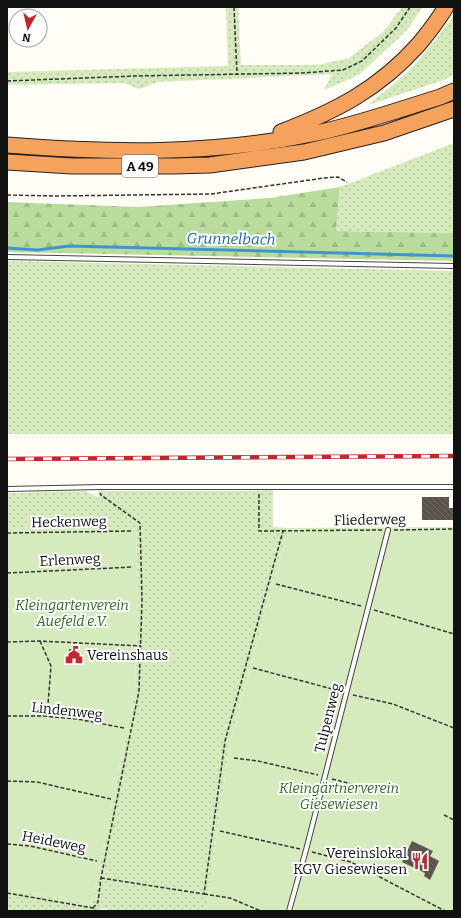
<svg xmlns="http://www.w3.org/2000/svg" width="461" height="918" font-family="Bitter,serif">
	<defs>
		<pattern id="grass-dots" width="8" height="8" patternUnits="userSpaceOnUse"><rect width="8" height="8" fill="#d5ebbd"/><path d="M2 2h.1M6 6h.1" fill="none" stroke="#b6c8a1" stroke-width="1.8" stroke-linecap="round"/></pattern>
		<pattern id="forest-firs" width="22" height="20" patternUnits="userSpaceOnUse"><rect width="22" height="20" fill="#b9dc9c"/><path d="M5 1l3.5 6h-7zM16 11l3.5 6h-7z" fill="#9ebc85"/></pattern>
		<pattern id="building-back-hatch" width="6" height="6" patternUnits="userSpaceOnUse"><rect width="6" height="6" fill="#5a524d"/><path d="M-1 5l2 2M0 0l6 6M5-1l2 2" fill="none" stroke="#6d6662"/></pattern>
	</defs>
	<rect width="100%" height="100%" fill="#fffdf5"/>
	<path fill="url(#grass-dots)" d="M226,7H238L241,65H318L349,58L384,31L402,7H423L407,30L359,75L324,90L332,74L159,82L139,89L123,83L7,85V72L228,66Z
		M454,15V75L441,81L368,105C384,92 401,79 415,64C429,48 442,32 454,15Z
		M454,143V233L336,231L340,187Z
		M7,261L454,271V434H7Z
		M273,490V527L288,528L230,741L206,911H118L103,909L92,911H7V889L92,904L135,691L138,599L136,528H7V493L86,491L99,498L98,491H239Z"/>
	<path fill="url(#forest-firs)" d="M340,187L336,231L454,233V261L7,252V202L138,207L270,198Z"/>
	<path fill="#d5ebbd" d="M454,527V911H206L230,741L288,528Z
		M7,528H136L138,599L135,691L92,904L7,889Z"/>
	<g fill="none" stroke-linecap="round" stroke-linejoin="round">
		<path stroke="#3f96cf" stroke-width="3" d="M7,248L37,250L69,246L454,256"/>
	</g>
	<path fill="url(#building-back-hatch)" d="M422,497H449V508H454V520H422Z
		M69,649L79,650V661L68,659Z
		M412,841L433,851L430,856L439,861L430,880L424,876L425,873L402,862Z"/>
	<g fill="none" stroke-linecap="round" stroke-linejoin="round">
		<g stroke="#444" stroke-width="6">
			<path id="service" d="M7,257L454,266
				M7,489L100,487H454
				M289,911L306,850L388,530"/>
		</g>
		<g stroke="#222" stroke-width="17">
			<path id="motorway" d="M281,132C336,111 379,89 419,44C429,32 438,20 446,7
				M7,145C109,153 212,155 312,134C356,125 398,110 440,97L454,91
				M7,162L72,166H174L210,165L304,152L384,133L454,109"/>
		</g>
		<path stroke="#333" stroke-width="1.5" stroke-dasharray="4 2" stroke-linecap="butt" d="M234,7L237,74
			M7,81L135,76L302,73L343,70L362,61L396,28L410,7
			M7,195L55,196L211,194L324,178L338,177L347,182
			M259,494V531L382,530
			M394,530L454,529
			M7,533L131,531
			M7,573L133,567
			M276,584L361,606
			M374,610L454,634
			M40,641L51,666L48,704L43,716
			M7,642L39,641L141,646
			M253,668L340,691
			M353,695L393,704L454,728
			M7,716H43L77,719L124,728
			M234,758L258,761L318,775
			M332,779L368,788
			M7,781L37,782L111,799
			M444,815L454,820
			M220,831L300,849
			M7,844L30,846L97,861
			M312,852L351,862L445,911
			M101,878L204,894L225,741L283,531
			M7,893L93,908L96,911
			M204,894L230,898L261,911
			M93,908L98,902L101,878L139,691L142,600L140,523L101,495L100,493"/>
		<use href="#service" stroke="#fff" stroke-width="4"/>
		<use href="#motorway" stroke="#f5a25d" stroke-width="15"/>
		<g stroke="#c4262e" stroke-width="4.5">
			<path id="rail" d="M7,459L454,456"/>
		</g>
		<use href="#rail" stroke="#fff" stroke-width="3" stroke-dasharray="9" stroke-linecap="butt"/>
	</g>
	<defs>
		<g id="civic-bare" transform="scale(1.38)"><path d="M-.6-6.5H3V-4.5H.6V-3L4-1V1h2V6H-6V1h2V-1L-.6-3ZM-1.2 2.5V6h2.4V2.5Z" fill="#c4262e" stroke="#fff" stroke-width="2.5" paint-order="stroke"/></g>
		<g id="restaurant-bare" transform="scale(1.38)"><path d="M-5-6h1v4h1v-4h1v4h1v-4h1v5L-1.5 .5V6h-2V.5L-5-1ZM5-6V6H3V1.5H1.5Q1.5-4 5-6Z" fill="#c4262e" stroke="#fff" stroke-width="2.5" paint-order="stroke"/></g>
	</defs>
	<g fill-rule="evenodd">
		<use href="#civic-bare" x="74" y="655"/>
		<use href="#restaurant-bare" x="420" y="861"/>
	</g>
	<g text-anchor="middle" dominant-baseline="central" stroke-width="4" stroke-linejoin="round" paint-order="stroke">
		<rect fill="#fff" stroke="#585858" stroke-width="1" x="122" y="155" width="36" height="22" rx="3"/>
		<g font-size="13" font-weight="bold" fill="#111">
			<text x="140" y="166">A 49</text>
		</g>
		<g font-size="14" fill="#111" stroke="#fff">
			<text transform="translate(370 520) rotate(-1)">Fliederweg</text>
			<text transform="translate(69 522) rotate(-1)">Heckenweg</text>
			<text transform="translate(70 560) rotate(-3)">Erlenweg</text>
			<text transform="translate(67 711) rotate(6)">Lindenweg</text>
			<text transform="translate(328 718) rotate(-76)">Tulpenweg</text>
			<text transform="translate(54 842) rotate(11)">Heideweg</text>
		</g>
		<g font-size="14" font-style="italic" fill="#2f6b1f" stroke="#fff">
			<text x="72" y="605">Kleingartenverein<tspan x="72" dy="16">Auefeld e.V.</tspan></text>
			<text x="339" y="788">Kleingärtnerverein<tspan x="339" dy="16">Giesewiesen</tspan></text>
		</g>
		<g font-size="14" fill="#111" stroke="#fff" text-anchor="start">
			<text x="87" y="655">Vereinshaus</text>
			<text x="407" y="853" text-anchor="end">Vereinslokal<tspan x="407" dy="16">KGV Giesewiesen</tspan></text>
		</g>
		<g font-size="15" font-style="italic" fill="#1768a6" stroke="#fff">
			<text transform="translate(231 239) rotate(1)">Grunnelbach</text>
		</g>
	</g>
	<rect width="461" height="918" fill="none" stroke="#111111" stroke-width="16"/>
	<g transform="translate(28 28) rotate(188)"><circle r="19" fill="#ffffff" stroke="#a0a0a0"/>
	<path d="M0-3L7 15L0 10L-7 15Z" fill="#c4262e"/>
	<text y="-6" font-size="11" font-weight="bold" text-anchor="middle" fill="#111111">N</text>
	</g>
</svg>
